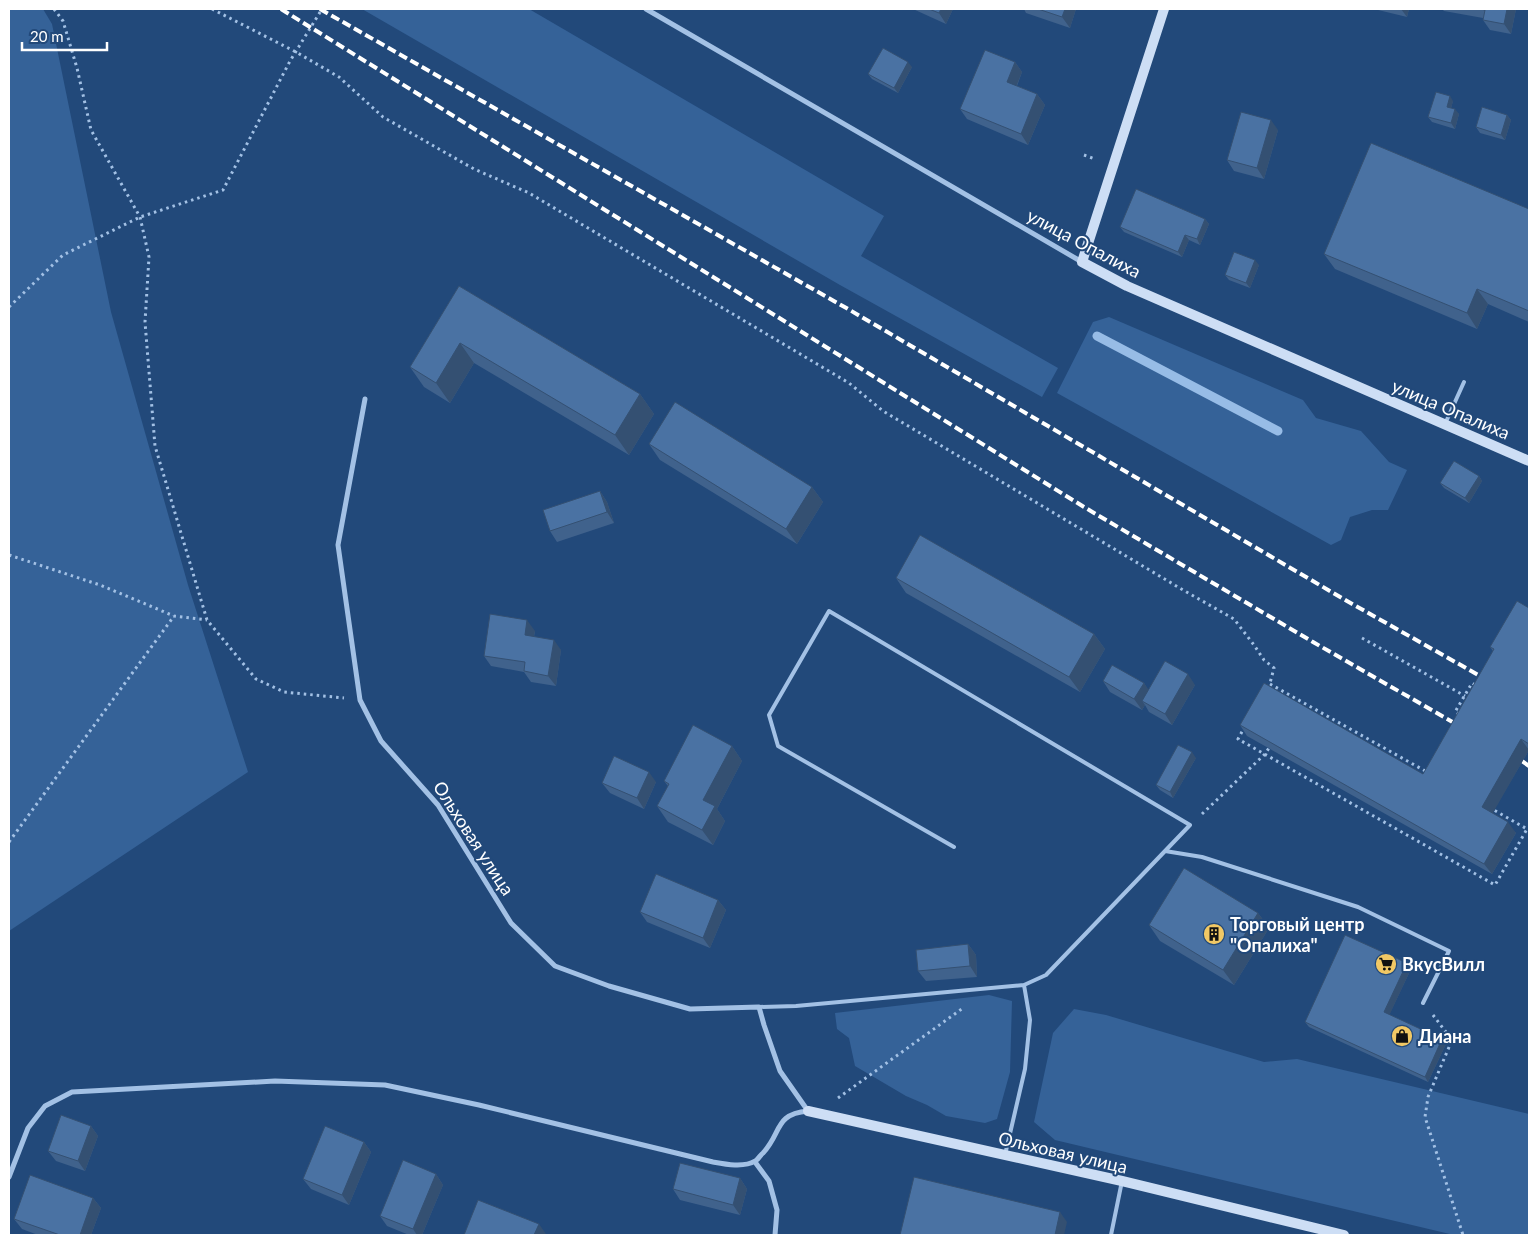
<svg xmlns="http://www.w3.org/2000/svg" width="1538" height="1244" font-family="Lato,sans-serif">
	<rect width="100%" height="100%" fill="#22497a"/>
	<path fill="#356298" d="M9,9H43L52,24L111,312L188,585L248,772L9,931Z
		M362,9H529L884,216L861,256L1058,368L1042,397L840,285Z
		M1109,317L1303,400L1316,418L1361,431L1389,462L1407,470L1388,510H1372L1350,517L1341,540L1331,545L1057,393L1093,322Z
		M989,995L1012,1001L1010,1072L997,1119L985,1123L946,1116L927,1105L906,1096L855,1066L849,1038L837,1029L835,1013Z
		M1074,1009L1106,1015L1264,1062L1297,1059L1529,1114V1235H1454L1055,1140L1034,1122L1053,1033Z"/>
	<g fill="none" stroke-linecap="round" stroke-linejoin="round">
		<path stroke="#97bce6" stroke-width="9" d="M1097,336L1278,431"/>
		<path stroke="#a3c1e5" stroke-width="3" stroke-dasharray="2.5 4" stroke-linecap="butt" d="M54,9L63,21L77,68L91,130L140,217L149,257L145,322L155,446L207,620L256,679L284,692L344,698
			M212,9L296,52L339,77L383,117L474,169L529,193L849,383L883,411L1183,590L1234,619L1254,645L1264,660L1274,668L1270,683
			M1084,155L1095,159
			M9,307L63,255L140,217L223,190L290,61L322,9
			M9,555L100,585L174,616L207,620
			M1362,638L1465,696
			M1270,684L1427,772
			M1459,714L1455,712L1472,683L1477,686
			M1245,726L1238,739L1495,885L1527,829L1494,810
			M1202,814L1265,754L1269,748
			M9,842L174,616
			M1433,1015L1452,1040L1428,1097L1425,1117L1463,1235
			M838,1098L963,1008"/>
		<path stroke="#a3c1e5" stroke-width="4" d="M1445,424L1464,382
			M1165,851L1202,857L1358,907L1449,951L1423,1003
			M759,1007L796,1006L1024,985L1046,975L1190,825L829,611L769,715L778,746L954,847
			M1005,1155L1025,1069L1030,1020L1024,985
			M1111,1235L1122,1181"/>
		<path stroke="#a3c1e5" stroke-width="5" d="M646,9L1082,262
			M365,399L338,545L360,700L381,741L438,805L511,923L555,966L609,986L690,1009L759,1007L764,1025L780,1071L808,1111
			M755,1162L769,1181L777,1210L775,1235
			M9,1177L28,1128L45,1106L72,1092L275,1081L385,1085L479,1105L713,1162C724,1164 744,1168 755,1161C758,1160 760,1155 763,1153C782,1133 774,1114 808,1111"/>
		<path stroke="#cddef5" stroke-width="10" d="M1164,9L1082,262L1127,286L1529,461
			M808,1111L1122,1181L1344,1235"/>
		<path stroke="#fff" stroke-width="4" stroke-dasharray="9 4" stroke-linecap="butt" d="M281,9L1084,507L1313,642L1463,728
			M320,9L848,309L1347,601L1489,681
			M1522,761L1529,766"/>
	</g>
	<path fill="#40628c" d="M913,9H953L946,24Z
		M1024,9H1076L1070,28L1026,13Z
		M1374,9H1409L1407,17Z
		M1442,9H1516L1511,34L1490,30L1483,20V18L1444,11Z
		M1015,62L1022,72L1017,86L1037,94L1045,105L1028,145L967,119L960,109Z
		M912,67L898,93L872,79L868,74Z
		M1453,101L1451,108L1459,114L1455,129L1432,122L1428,117Z
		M1507,115L1511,120L1505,140L1480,133L1476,127Z
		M1278,130L1264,179L1234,171L1227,160Z
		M1529,209V322L1488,304L1477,329L1335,269L1324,254Z
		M1205,219L1209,224L1200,245L1189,240L1182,257L1124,232L1120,227Z
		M1259,265L1250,288L1229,280L1225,275Z
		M459,286L640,394L654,414L629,455L474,363L450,403L424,387L410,367Z
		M649,444L812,487L823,502L797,544L660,460Z
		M1479,476L1482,481L1469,503L1444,488L1440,483Z
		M600,491L607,502L614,523L557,542L550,531Z
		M896,578L1094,634L1105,649L1080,692L906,593Z
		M1529,608V750L1492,813L1516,833L1492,874L1247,736L1240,725L1423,774L1493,651L1490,647Z
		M535,631L534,637L561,650L556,686L531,682L524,672L491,666L484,656Z
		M1103,681L1144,683L1148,690L1195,685L1172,725L1149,712L1145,705L1142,710L1110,692Z
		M732,746L742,761L717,809L725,821L713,845L668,822L657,806L668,786L664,781Z
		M1196,758L1173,798L1160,790L1156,785Z
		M656,782L644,809L610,793L602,783Z
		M718,900L726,910L710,948L647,922L640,912Z
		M1258,913L1269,928L1234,985L1160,941L1149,925Z
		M968,944L976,955L977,977L926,981L918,971Z
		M1407,963L1411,969L1389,1015L1442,1039L1446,1044L1428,1082L1309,1027L1305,1022Z
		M91,1126L98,1136L85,1171L56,1161L48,1151Z
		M364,1142L371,1152L349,1205L311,1189L303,1179Z
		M436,1174L443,1185L422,1235H409L387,1226L380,1216Z
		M740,1178L747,1189L740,1215L680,1200L673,1189Z
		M93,1198L101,1208L91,1235H38L22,1229L14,1219Z"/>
	<path fill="#345072" d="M941,9H953L946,24L939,13Z
		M1065,9H1076L1070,28L1062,17Z
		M1401,9H1409L1407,17Z
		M1507,9H1516L1511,34L1504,24Z
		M908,62L912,67L898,93L894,88Z
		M1015,62L1022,72L1014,92L1007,82Z
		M1037,94L1045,105L1028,145L1021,134Z
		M1450,96L1453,101L1450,112L1447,107Z
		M1455,109L1459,114L1455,129L1451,123Z
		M1507,115L1511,120L1505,140L1501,135Z
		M1271,120L1278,130L1264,179L1257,168Z
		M1205,219L1209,224L1200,245L1197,239Z
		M1185,235L1189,240L1182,257L1178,252Z
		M1255,260L1259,265L1250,288L1246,283Z
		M1477,289L1488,304L1477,329L1467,313Z
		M460,343L474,363L450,403L436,383Z
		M640,394L654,414L629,455L615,435Z
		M1479,476L1482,481L1469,503L1465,498Z
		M812,487L823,502L797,544L786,529Z
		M600,491L607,502L614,523L607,512Z
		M527,620L535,631L532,646L525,635Z
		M1094,634L1105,649L1080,692L1069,677Z
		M554,640L561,650L556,686L548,676Z
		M1188,674L1195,685L1172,725L1165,714Z
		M1144,683L1151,693L1142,701L1145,705L1142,710L1134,699Z
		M1521,739L1529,750L1490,818L1482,807Z
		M732,746L742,761L717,809L725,821L713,845L702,830L703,800Z
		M1192,752L1196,758L1173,798L1170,792Z
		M649,772L656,782L644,809L637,798Z
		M1508,822L1516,833L1492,874L1484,864Z
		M718,900L726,910L710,948L703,938Z
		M1258,913L1269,928L1234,985L1223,970Z
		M968,944L976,955L977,977L970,966Z
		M1407,963L1411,969L1388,1018L1384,1012Z
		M1442,1039L1446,1044L1428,1082L1425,1077Z
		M91,1126L98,1136L85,1171L78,1161Z
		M364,1142L371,1152L349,1205L342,1195Z
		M436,1174L443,1185L422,1235H417L413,1229Z
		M740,1178L747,1189L740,1215L733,1205Z
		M93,1198L101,1208L91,1235H80Z
		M1060,1212L1067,1222L1064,1235H1055Z
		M539,1224L546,1234V1235H534Z"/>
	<path fill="#4a72a3" stroke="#345072" d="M929,9H941L939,13Z
		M1038,9H1065L1062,17Z
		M1480,9H1507L1504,24L1483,20L1485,10Z
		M883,48L908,62L894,88L868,74Z
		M985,50L1015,62L1007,82L1037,94L1021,134L960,109Z
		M1436,92L1450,96L1447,107L1455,109L1451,123L1428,117Z
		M1482,107L1507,115L1501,135L1476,127Z
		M1241,112L1271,120L1257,168L1227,160Z
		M1371,143L1529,209V311L1477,289L1467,313L1324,254Z
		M1136,189L1205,219L1197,239L1185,235L1178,252L1120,227Z
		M1234,252L1255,260L1246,283L1225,275Z
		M459,286L640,394L615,435L460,343L436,383L410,367Z
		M675,402L812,487L786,529L649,444Z
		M1454,461L1479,476L1465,498L1440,483Z
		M600,491L607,512L550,531L543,510Z
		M920,535L1094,634L1069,677L896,578Z
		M1517,601L1529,608V744L1521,739L1482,807L1508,822L1484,864L1240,725L1264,683L1423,774L1494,649L1490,647Z
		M490,614L527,620L525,635L554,640L548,676L524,671L525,662L484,656Z
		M1165,661L1188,674L1165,714L1142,701Z
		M1112,665L1144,683L1134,699L1103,681Z
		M693,725L732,746L703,800L715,806L702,830L657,806L669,784L664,781Z
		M1178,745L1192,752L1170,792L1156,785Z
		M614,756L649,772L637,798L602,783Z
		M1184,868L1258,913L1223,970L1149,925Z
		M656,874L718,900L703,938L640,912Z
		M1345,935L1407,963L1384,1012L1442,1039L1425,1077L1305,1022Z
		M968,944L970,966L918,971L916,950Z
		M61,1115L91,1126L78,1161L48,1151Z
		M325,1126L364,1142L342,1195L303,1179Z
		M403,1160L436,1174L413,1229L380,1216Z
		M680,1163L740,1178L733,1205L673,1189Z
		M30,1175L93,1198L80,1235H60L14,1219Z
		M914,1177L1060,1212L1055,1235H900Z
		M478,1200L539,1224L534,1235H464Z"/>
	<defs>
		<g id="building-disc" transform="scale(1.125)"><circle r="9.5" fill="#f1c865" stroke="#22497a"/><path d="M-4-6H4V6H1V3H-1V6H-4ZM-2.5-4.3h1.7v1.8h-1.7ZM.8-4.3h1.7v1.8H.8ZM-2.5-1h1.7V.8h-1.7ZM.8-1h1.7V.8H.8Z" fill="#111"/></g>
		<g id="supermarket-disc" transform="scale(1.125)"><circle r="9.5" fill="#f1c865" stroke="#22497a"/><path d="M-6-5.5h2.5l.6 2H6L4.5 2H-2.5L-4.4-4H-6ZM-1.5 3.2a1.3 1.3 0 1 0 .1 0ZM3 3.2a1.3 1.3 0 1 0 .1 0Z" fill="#111"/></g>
		<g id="shop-disc" transform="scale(1.125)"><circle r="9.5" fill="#f1c865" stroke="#22497a"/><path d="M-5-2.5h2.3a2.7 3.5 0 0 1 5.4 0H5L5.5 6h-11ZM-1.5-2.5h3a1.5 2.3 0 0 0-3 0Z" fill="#111"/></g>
	</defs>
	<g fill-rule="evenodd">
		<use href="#building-disc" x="1214" y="934"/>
		<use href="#supermarket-disc" x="1386" y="964"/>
		<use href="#shop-disc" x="1402" y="1036"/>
	</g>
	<g text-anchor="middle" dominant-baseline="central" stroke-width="4" stroke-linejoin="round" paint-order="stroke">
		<g font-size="18" fill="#fff" stroke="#22497a">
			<text transform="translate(1084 243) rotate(28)">улица Опалиха</text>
			<text transform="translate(1451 409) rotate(23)">улица Опалиха</text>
			<text transform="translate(474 838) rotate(57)">Ольховая улица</text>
			<text transform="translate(1063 1152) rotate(13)">Ольховая улица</text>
		</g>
		<g font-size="18" font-weight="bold" fill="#fff" stroke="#22497a" text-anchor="start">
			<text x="1230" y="924">Торговый центр<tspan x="1230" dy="21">"Опалиха"</tspan></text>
			<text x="1402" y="964">ВкусВилл</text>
			<text x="1418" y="1036">Диана</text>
		</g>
	</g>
	<rect width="1538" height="1244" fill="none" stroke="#ffffff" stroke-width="20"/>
	<path d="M22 42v8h85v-8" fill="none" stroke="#ffffff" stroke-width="2.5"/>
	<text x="30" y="42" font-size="15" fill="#ffffff" stroke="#22497a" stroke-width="4" paint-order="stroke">20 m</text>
</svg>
